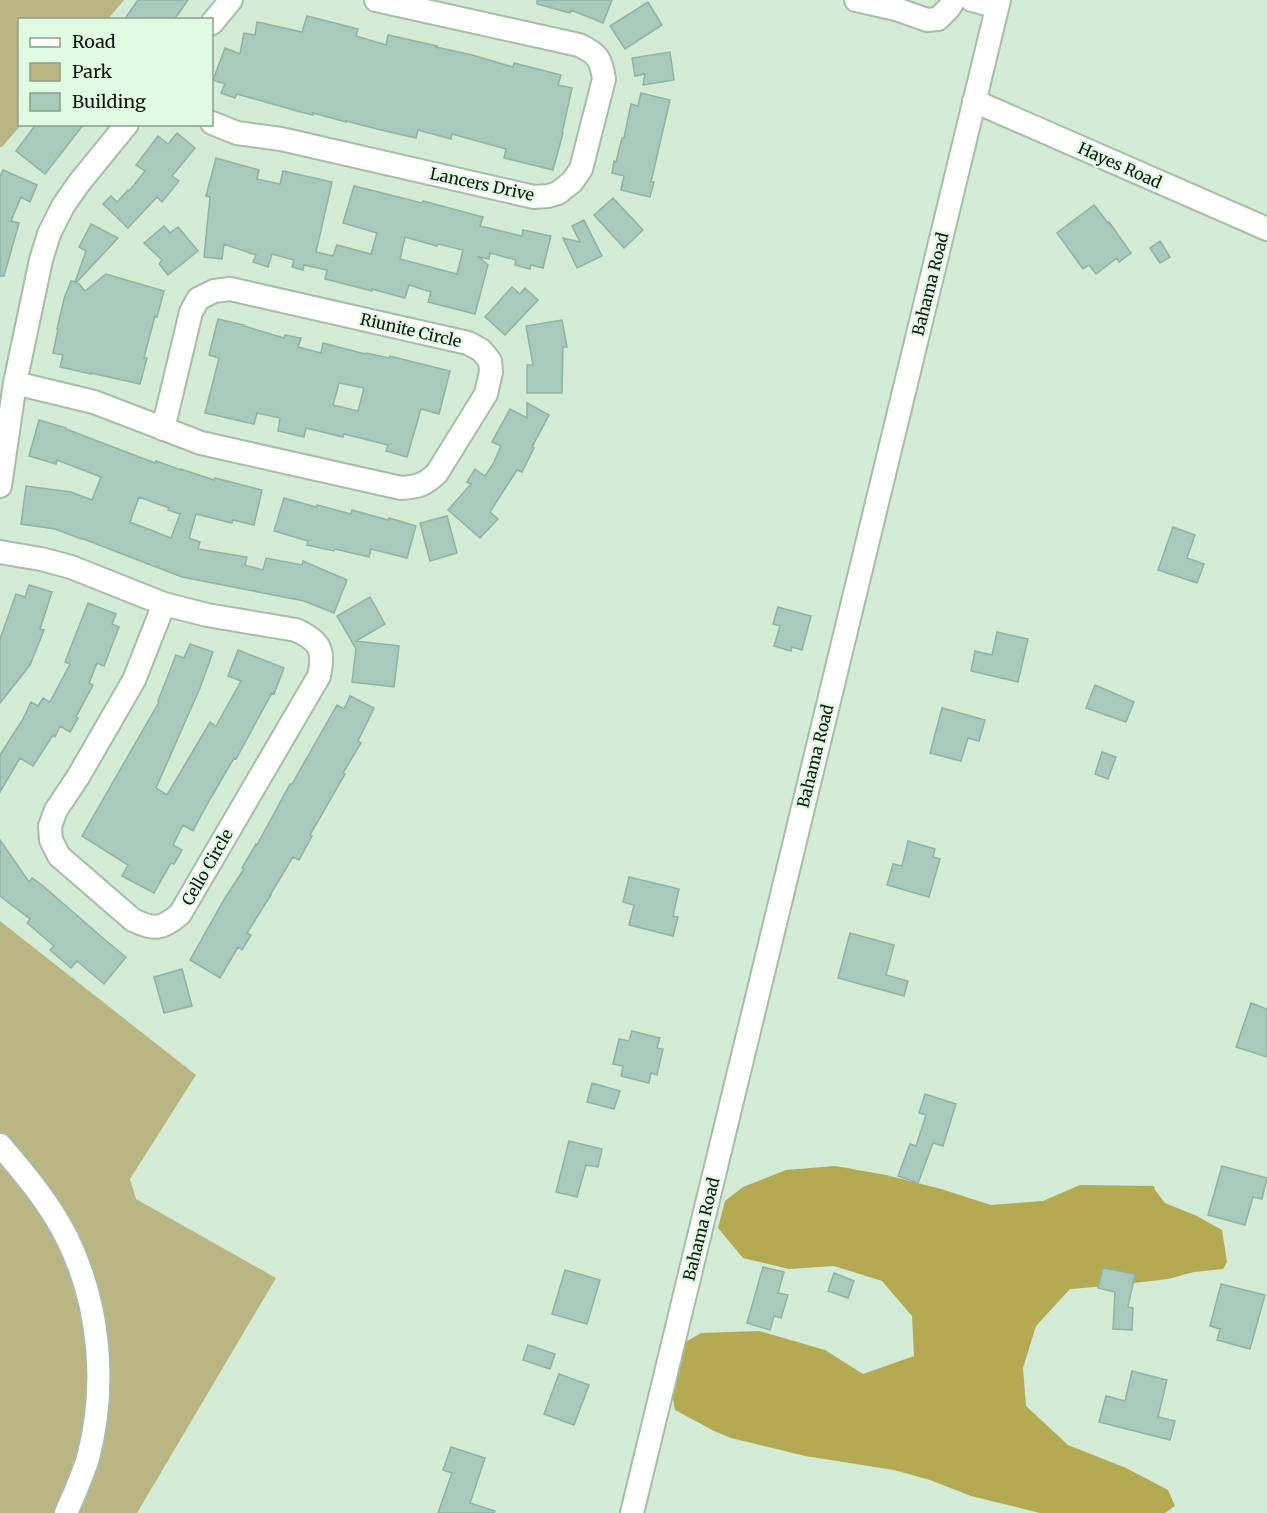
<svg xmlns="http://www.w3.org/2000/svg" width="1267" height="1513" font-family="Merriweather,serif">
	<rect width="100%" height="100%" fill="#d4ecd5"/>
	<path fill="#bab684" d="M0,0H124L108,19L20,20V124L21,125L2,147H0Z
		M0,921L196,1075L130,1179L136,1199L276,1278L137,1513H75L105,1348L30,1169L0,1133Z
		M0,1157L17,1177L59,1241L82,1306L90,1392L79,1455L56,1513H0Z"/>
	<path fill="#b3aa53" d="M835,1166L886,1175L941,1189L991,1205L1043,1201L1080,1185L1154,1186L1155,1190L1165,1203L1197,1216L1222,1230L1227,1262L1223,1269L1194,1272L1168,1279L1108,1286L1070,1289L1036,1326L1023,1368L1026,1406L1068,1445L1126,1468L1168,1490L1175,1506L1165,1513H1040L971,1496L930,1480L894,1470L805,1456L731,1438L714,1431L675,1410L671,1389L682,1344L701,1333L759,1331L825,1350L863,1374L914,1356L912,1316L882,1281L834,1266L789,1269L743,1258L718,1228L725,1201L743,1187L786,1170Z"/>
	<path fill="#a8c9bb" stroke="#92b2a5" stroke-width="1.5" fill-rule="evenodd" d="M138,0H188L174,20H124Z
		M537,0H612L603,23L571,10L570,13L537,4Z
		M648,2L662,25L625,49L610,26Z
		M307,16L358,29L356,36L386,45L388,35L437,46L436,47L472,55L513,67L514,63L561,75L558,85L572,88L562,133H563L553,170L504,158L506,149L452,134L451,139L418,130L416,138L381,130L346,121V122L313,113V115L297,111L237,94L235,98L221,93L225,84L213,80L225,48L240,54L244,33L255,35L257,22L302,32Z
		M670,52L674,80L643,85L645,74L635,76L632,58Z
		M641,93L670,100L651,182H654L650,197L621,190L624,176L612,173L614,161L616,162L622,138H624L631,104L638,106Z
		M36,124H84L45,174L16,151Z
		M177,133L195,148L172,176L179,181L162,202L157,197L128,228L103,204L111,196L117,202L128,190L129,191L145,171L136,165L158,136L168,144Z
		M216,158L259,170L257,179L280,184L283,171L332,182L316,252L333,256L337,245L371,254L377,233L343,223L354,186L422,203L423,201L483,217L480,226L522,236L523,230L551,236L543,268L531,265L530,269L515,265L516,260L490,253L489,259L479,257L488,265L475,314L428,302L431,292L409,285L405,298L372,289V291L325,279L327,270L304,265L303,270L292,267L294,260L272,254L268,267L253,262L256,255L224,244L222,259L204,257L210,197L206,196ZM405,237L437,246L438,244L463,250L457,274L400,259Z
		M3,170L37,185L30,202L21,197L11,221L19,223L4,276H0V176Z
		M613,198L643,230L624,248L594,215Z
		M1094,205L1108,223L1109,222L1131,253L1119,262L1117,258L1096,274L1089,265L1083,269L1057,233Z
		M584,220L602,256L577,268L563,238L580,242L572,226Z
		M91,224L118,238L76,283L79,284L85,291L106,274L164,291L157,317L155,316L144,358H147L140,384L91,373V374L60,367L63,355L53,353L58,329H57L64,299L71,281L75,282L86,251L79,247Z
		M164,226L170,233L178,227L198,251L168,275L159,264L162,260L144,243Z
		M1160,241L1170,257L1160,263L1150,248Z
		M512,287L520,294L525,288L538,300L505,335L485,317Z
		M218,319L244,325V326L284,338L285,335L301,338L298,347L321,353L323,343L365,354L366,353L389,358L390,356L450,371L439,414L421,409L407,457L386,451L388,445L344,434L343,437L306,428L304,437L278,431L280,418L257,413L254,424L205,413L219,358L209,355ZM339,383L364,388L358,411L333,405Z
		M562,320L567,347H563L562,393H527V365H533L526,326Z
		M527,403L549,415L532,447L534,448L522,472L517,470L490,512L498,519L480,538L448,510L471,484L467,482L475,469L485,476L493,464L501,446L492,442L510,409L527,418Z
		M39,420L66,428V429L155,463L156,461L181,470V469L214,480L215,478L262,490L254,525L233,520L232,523L196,514L189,538L200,542L198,549L247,557L245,565L263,570L266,558L302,565L303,561L347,580L334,613L304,601L182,577L81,538V539L55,529L21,524L26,486L71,492L92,500L101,477L57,460L56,464L29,456ZM139,497L169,508L168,510L180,514L171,538L130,522Z
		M284,498L316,507L317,505L351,514L352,510L388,520L389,518L416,526L407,558L371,549L369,557L335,549L334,551L307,545L308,541L274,531Z
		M447,516L457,553L430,561L420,523Z
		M1173,527L1195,535L1187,558L1204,564L1197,583L1158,570Z
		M29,585L52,592L40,629L44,630L30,665L0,703V639L16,594L25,597Z
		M370,597L385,624L356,641L399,646L394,687L352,682L356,649L337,616Z
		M88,603L116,614L112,624L119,627L104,666L97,663L89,683L93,685L76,717L78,718L70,732L60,726L55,737L53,735L33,766L20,758L0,792V755L23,719L31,702L38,706L43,698L50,702L70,664L65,662Z
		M778,607L811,616L802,650L792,647L791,651L774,646L780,626L773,624Z
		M997,632L1028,639L1018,682L971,671L975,651L992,655Z
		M190,644L213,652L200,688L156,788L167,795L210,722L216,726L241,681L228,676L238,650L284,668L274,694L272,693L236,759L234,758L205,808L193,831L183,825L173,845L182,850L174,864L171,863L154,893L122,876L128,865L82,836L159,702L158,701L176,655L184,658Z
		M1095,685L1134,702L1126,722L1086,708Z
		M350,696L374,708L358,741L361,743L343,773L345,774L310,835L312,836L299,860L293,857L270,895H271L247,933L251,935L242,950L238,947L220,978L190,960L225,898L244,869L242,868L256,844L257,845L290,784H292L337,705L344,709Z
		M942,708L985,720L979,741L968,738L961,761L930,753Z
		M1102,752L1116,757L1108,779L1095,774Z
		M0,840L29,882L32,878L42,885L104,939L126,957L104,984L77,961L71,968L50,950L54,946L27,923L30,919L0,896Z
		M908,841L935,849L933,857L940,859L929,897L887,885L893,864L902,866Z
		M629,877L679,889L673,916L678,917L673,936L629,925L634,905L623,902Z
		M850,933L894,945L886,975L908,981L904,996L838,978Z
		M182,969L192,1006L164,1013L154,977Z
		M1251,1003L1267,1009V1057L1236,1047Z
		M632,1031L660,1038L657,1048L663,1049L657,1075L651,1073L649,1083L621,1076L623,1066L613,1064L619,1039L629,1041Z
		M592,1083L620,1091L614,1109L587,1102Z
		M925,1094L956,1104L943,1146L933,1143L918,1183L898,1176L910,1144L916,1146L926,1115L919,1113Z
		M569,1141L602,1149L598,1167L586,1165L577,1197L556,1192Z
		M1222,1166L1267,1178L1262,1199L1253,1197L1245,1225L1208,1215Z
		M763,1267L784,1272L778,1293L788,1295L781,1318L774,1316L770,1330L747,1323Z
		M1103,1268L1135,1274L1128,1307L1133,1308L1132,1330L1113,1329L1115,1292L1098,1288Z
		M565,1270L600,1280L587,1324L552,1314Z
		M834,1273L854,1281L848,1298L828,1291Z
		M1221,1284L1265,1295L1250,1349L1217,1340L1220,1329L1210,1326Z
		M528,1345L555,1354L550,1369L523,1360Z
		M1132,1371L1167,1380L1158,1417L1175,1421L1170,1440L1099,1422L1106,1396L1125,1401Z
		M559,1374L589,1385L574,1425L544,1414Z
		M451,1447L485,1458L470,1503L495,1511L494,1513H438L452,1473L443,1470Z"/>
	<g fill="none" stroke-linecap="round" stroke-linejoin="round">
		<g stroke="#a6bda7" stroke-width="26">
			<path id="minor" d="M856,0L896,9L927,20L938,19L949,8L954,0
				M972,0L997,7
				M212,23L231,0
				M974,101L1267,229
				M212,123L237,133L281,139L534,197L548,196L558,193L572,182L581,169L604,79C601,59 598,54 579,45L376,0
				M15,383L94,402L201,443L401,488C417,487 425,485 437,473L486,394L491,372L490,361L481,350L468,343L230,289L214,291L198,299L191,312L163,429
				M0,486L15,383L41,260L49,234L63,206L79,183L127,124
				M0,552L41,559L71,567L164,604L207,615L296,630C320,641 325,650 319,676L180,914C161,930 154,930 133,920L59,856L51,840L50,826L56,810L78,777L134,680L164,604
				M0,1145C25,1174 50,1204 67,1238C100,1305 107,1386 88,1458C82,1477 74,1495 66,1513
				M632,1513L999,0"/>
		</g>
		<use href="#minor" stroke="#fff" stroke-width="22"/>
	</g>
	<g text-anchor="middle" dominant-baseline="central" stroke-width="5" stroke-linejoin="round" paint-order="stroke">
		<g font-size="16" fill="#0b140c" stroke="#e1fae2">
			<text transform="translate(1120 165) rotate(24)">Hayes Road</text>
			<text transform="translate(482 184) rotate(12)">Lancers Drive</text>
			<text transform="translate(930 284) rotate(-76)">Bahama Road</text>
			<text transform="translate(411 330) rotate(13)">Riunite Circle</text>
			<text transform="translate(815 756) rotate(-76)">Bahama Road</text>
			<text transform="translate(207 867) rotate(-60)">Cello Circle</text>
			<text transform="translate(701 1229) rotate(-76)">Bahama Road</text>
		</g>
	</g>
	<rect x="18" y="18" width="195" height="108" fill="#e1fae2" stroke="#8b9e8c" stroke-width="1.5"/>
	<rect x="30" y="38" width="30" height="9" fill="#ffffff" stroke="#8b9e8c" stroke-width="1.5"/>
	<text x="72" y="48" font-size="18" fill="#0b140c">Road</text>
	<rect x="30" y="63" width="30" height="18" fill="#bab684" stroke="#8b9e8c" stroke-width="1.5"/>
	<text x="72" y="78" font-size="18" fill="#0b140c">Park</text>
	<rect x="30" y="93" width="30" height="18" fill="#a8c9bb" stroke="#8b9e8c" stroke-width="1.5"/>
	<text x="72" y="108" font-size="18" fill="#0b140c">Building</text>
</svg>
